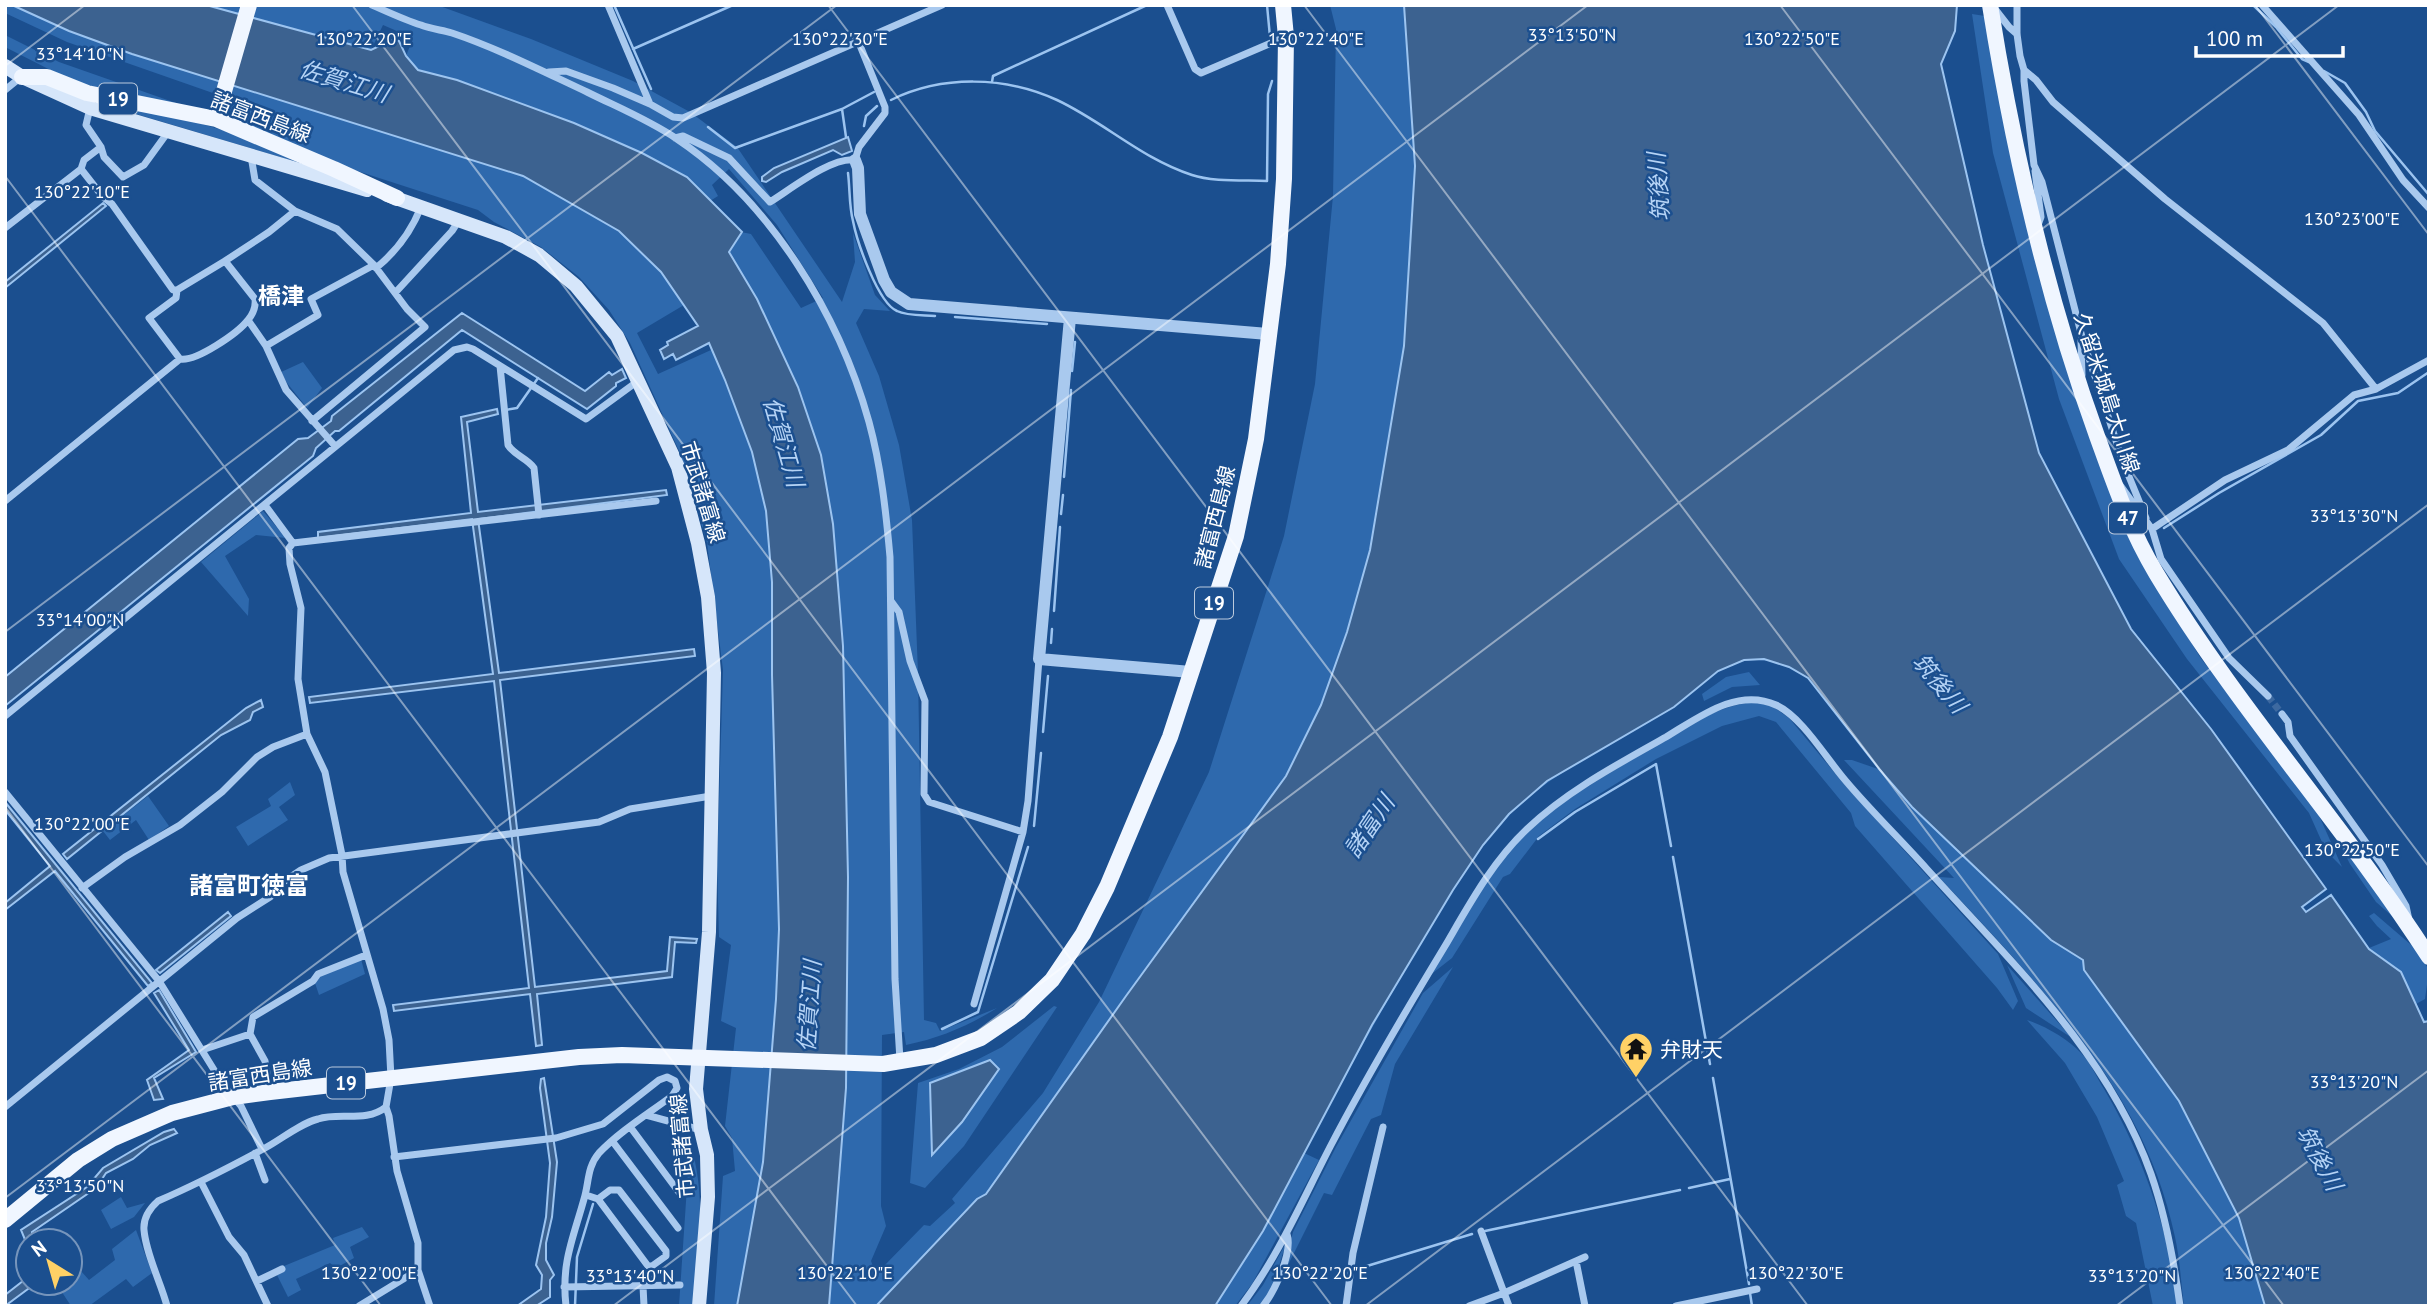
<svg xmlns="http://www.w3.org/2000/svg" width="2434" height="1311" font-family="'PT Sans','Noto Sans JP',sans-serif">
	<rect width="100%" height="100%" fill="#1b4f8f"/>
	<path fill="#2e69ad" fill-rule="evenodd" d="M5,5H12L69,31L132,54L523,176L619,231L661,272L684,305L637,333L658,374L711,350L709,343L724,348L785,536L786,933L764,1306H714L723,1176L735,1171L732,1138L725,1126L736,1028L721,1021L731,945L719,937L717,866L723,670L707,543L680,453L630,343L609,310L579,277L541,247L494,222L478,210L342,166L240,123L229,109L230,99L67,42L5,13Z
		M206,5H437L531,39L633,81L690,112L737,147L842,302L855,262L853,233L875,295L890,311L864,309L856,323L879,376L899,445L912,520L918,673L924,1020L936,1023L940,1031L997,1008C968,1026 940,1038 906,1045L904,1032L882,1035L881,1206L886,1226L871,1261L874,1269L883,1267L924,1225L930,1226L955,1203L952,1199L1043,1093L1099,1002L1209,772L1284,536L1315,384L1333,196L1336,29L1330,5H1438V225L1368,590L1294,781L999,1187L886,1306H823L809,464L574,123L457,80L418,70L406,56L413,38L383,25L371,50ZM729,169L777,225L823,298L801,308L751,234L741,232L710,201L718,196L712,185Z
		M1972,14L1985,16L2030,231L2151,576L2200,657L2317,811L2342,867L2326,851L2309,813L2187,659L2119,559L2059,399L1993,153Z
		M5,35L59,62L196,110L82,86L5,47Z
		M96,102L175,116L253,139L320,169Z
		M303,362L322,388L307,408L279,373Z
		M263,511L286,538L256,535L225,556L249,599L248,616L201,562Z
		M1756,651L1821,675L2080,952L2229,1175L2275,1306H2184C2181,1283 2180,1260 2175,1237C2144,1088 2038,984 1939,877L1954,878L1844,760H1852L1878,769L1818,688C1791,660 1751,650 1717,672C1701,683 1688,698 1671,708C1616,743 1559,768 1511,812C1476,844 1453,890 1429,930C1385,1003 1344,1078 1304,1153L1319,1160L1252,1284L1235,1306H1205L1496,810L1708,671Z
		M1749,672L1760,685L1732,687L1704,701L1702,694L1726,677Z
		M1755,702L1772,706L1789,718L1844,784L1998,954L2018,1001L2013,1010L1997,988L1855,826L1851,813L1776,722L1759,716L1722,726L1656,759L1575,809L1539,836L1510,874L1503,877L1452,958L1429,976C1459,928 1491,863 1533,827C1569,795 1612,772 1653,747C1686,728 1716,705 1755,702Z
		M290,782L295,795L279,807L288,820L248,846L236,827L271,806L268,799Z
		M148,796L169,826L149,840L136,820L110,840L103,831Z
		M2335,835L2400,923L2376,902L2350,864Z
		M2331,895L2369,948L2391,939L2377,926L2369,916L2374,913L2416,949L2429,970L2425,999L2416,1004L2424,1022L2429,1021L2419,1031Z
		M361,959L365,974L319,995L315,983L320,976Z
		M2007,965L2072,1038L2026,1008Z
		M1453,967L1395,1064L1381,1115L1371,1119L1332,1195L1324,1193L1282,1277L1293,1232L1336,1147L1423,993Z
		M1054,1006L1057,1007L964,1146L925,1188L910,1183L918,1083L959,1069L1002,1047Z
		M2027,1020C2045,1026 2068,1039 2081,1053C2091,1063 2097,1078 2104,1089C2141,1151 2171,1234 2177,1306H2153L2136,1223L2126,1216L2117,1185L2124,1181L2097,1117L2065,1063Z
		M690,1142C707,1198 699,1248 693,1306H679Z
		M121,1197L127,1208L145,1203L134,1217L111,1229L101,1210Z
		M362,1227L369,1237L350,1247L354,1258L336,1268L330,1263L296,1279L301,1290L288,1297L277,1275L285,1271L284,1266L335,1245L333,1238Z
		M136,1230L152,1273L133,1287L126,1279L89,1306H71L56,1283H70V1263L73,1262L89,1280L115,1260L112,1249Z
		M1286,1243L1271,1292L1260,1306H1247L1263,1285Z"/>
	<path fill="#3c6290" stroke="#9cc4f0" stroke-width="2" d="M12,5H206L371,50L394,39L399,41L406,56L418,70L457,80L574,123L642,153L687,177L742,232L729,252L757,299L798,387L821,455L833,524L843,646L848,877L846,1088L829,1306H737L763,1162L776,999L779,929L772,675V582L766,511L752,452L725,380L709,343L676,360L673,354L664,359L660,350L668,345L667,342L698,326L661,272L619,231L523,176L132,54L69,31Z
		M1404,5H1957L1955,31L1941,64L1983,245L2039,453L2131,629L2211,729L2326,889L2302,907L2306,912L2331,895L2369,949L2401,972L2424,1022L2429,1021V1306H2265L2239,1218L2179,1101L2084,970L2083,960L2051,940L1912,807L1880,770L1808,678L1789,667L1764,659L1744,660L1718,671L1674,707L1547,781L1509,814L1483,845L1453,890L1372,1025L1263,1231L1215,1306H876L977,1199L986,1194L1126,996L1286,776L1321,705L1347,632L1370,550L1404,346L1415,166Z
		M848,137L852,151L842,155L833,150L782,172L766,182L762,181V177L774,168Z
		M103,203L106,206L5,288V282Z
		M462,313L585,391L609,372L612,375L622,369L626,378L616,383V386L587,409L462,330L339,431H335L316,448L313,456L5,706V677L298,439L308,438L331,421L332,416Z
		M497,409L498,414L467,422L478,512L666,490L667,495L478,519L499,673L694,649L695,656L500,680L535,987L667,971L670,937L697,939L696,943L675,942L672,977L537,994L542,1045L536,1046L530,994L394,1011L393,1005L529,988L494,681L310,703L309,697L493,674L472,519L318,538V532L471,513L461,417Z
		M261,700L263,707L253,712L250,720L221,735L67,859L63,854L246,708Z
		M5,802L152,983L148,986L55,871L5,910V903L50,866L5,810Z
		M228,912L231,916L160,973L156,970Z
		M159,990L196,1052L154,1078L163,1099L154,1100L147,1080L189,1050L154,993Z
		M990,1060L999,1069L962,1122L932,1155L930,1083Z
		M544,1078L557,1162L552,1217L546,1243V1260L554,1275L550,1280V1297L536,1306H517L541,1289L542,1275L536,1265L546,1217L550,1163L540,1088L541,1079Z
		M174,1129L177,1133L150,1145L133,1159L106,1173L96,1188L32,1232V1241H28V1247L21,1230L87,1187L103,1168L164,1132Z
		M28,1277V1283H36L5,1306V1295Z"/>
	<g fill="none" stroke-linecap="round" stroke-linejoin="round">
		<path stroke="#9cc4f0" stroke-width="2.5" d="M614,5L651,89
			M1267,5L1270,37
			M2253,5L2276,27L2302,59L2309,62
			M633,49L733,5
			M2324,71L2345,83L2366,112L2375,131L2429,195
			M992,82L993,76L1147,5
			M891,100C942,75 1005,76 1057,100C1104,122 1142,159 1192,175C1212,182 1245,180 1267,181L1268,94L1272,81
			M864,126L866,116L877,106
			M708,127L735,148L842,109
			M846,137L842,109L874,92
			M848,173C850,189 849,206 853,221C857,242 878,303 897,311C907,316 923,315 935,316
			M955,317L1047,324
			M1072,371L1075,342
			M505,410L517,408L538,378
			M1064,477L1071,390
			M1061,514L1063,495
			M2164,528L2219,493L2321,435L2358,401L2398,393L2429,372
			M1054,611L1060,527
			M1051,643L1052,629
			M1043,732L1048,676
			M1034,826L1041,753
			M1538,839L1575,812L1656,764L1671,846
			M1673,857L1710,1064
			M942,1029L978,1012L1028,847
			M1713,1078L1749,1284
			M1689,1188L1730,1179
			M1485,1231L1680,1190
			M1367,1266L1472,1234
			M1750,1293L1752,1306
			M575,1306L577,1257L593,1204"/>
		<path stroke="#3d69a0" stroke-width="7" stroke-dasharray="7 3.5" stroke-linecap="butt" d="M2268,696L2282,714"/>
		<path stroke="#a9c9ee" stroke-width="7" d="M372,5C388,12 405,20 421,25C431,29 442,30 452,33C497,48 544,72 587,92C617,107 649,120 677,139C770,201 839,314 869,422C881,466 886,512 890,557L895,979L900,1060
			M608,5L650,104L673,117L683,118L942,5
			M1167,5L1195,69L1201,73L1285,37
			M2017,5V34L2020,56L2024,70V81L2034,165L2042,182L2082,337L2123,462L2146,518
			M2262,5L2359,115L2403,180L2429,208
			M1995,9L2009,27L2017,34
			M2024,70L2036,80L2053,102L2165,199L2323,323L2376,389
			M549,72L566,71L613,88L650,104
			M5,90L21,77
			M675,138L683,136L729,158L770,202C791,189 831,157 855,160L859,147L885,113V107L859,43
			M101,147L104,157L123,177L144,165L168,132
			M81,169L103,197L112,204L173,290H177
			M2035,171L2041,217L2038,225
			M295,211L337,229L374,265L407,309L425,327L312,421
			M5,228L81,169L84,160L101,147L86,125L90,108
			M225,261L177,290L176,298L149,318L180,359C196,362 238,333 248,320C253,314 256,307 255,299L225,261L269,232L295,211L255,180L251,156
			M376,268C397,251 411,232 421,207
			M395,293L452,231L459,220
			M248,320L266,346L286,390L335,446
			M2081,341L2082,375
			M266,346L318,315L311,299L374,265
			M500,366L508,445C515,456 527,458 534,468L539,515
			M2120,485L2152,529L2225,480L2288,450L2354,395L2376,389L2429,360
			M5,501L180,359
			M265,505L293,543
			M2152,529L2161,559L2229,658L2268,696
			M293,543L289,548L290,564L301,608L298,679L307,734L325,772L342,855L343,872L383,1009L389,1040L391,1078L386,1107L389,1116L397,1171L418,1243V1270L430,1306
			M293,543L656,501
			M891,601L899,612L910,661L925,701L924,794L929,802L1023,832
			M2282,714L2288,722L2290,736L2382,865L2406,906L2409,920
			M5,716L454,350L467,347L473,349L586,419L638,381
			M5,792L159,981L224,1086L241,1106L262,1149
			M82,888L125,857L180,825L222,792L257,757L273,747L307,734
			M974,1004L1023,832L1028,801L1039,659
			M202,1050L250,1034
			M270,1091L265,1061L250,1034L253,1017L313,981L318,974L366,955
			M5,1107L237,918L270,897L280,884L301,870L329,858L599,822L630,809L711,796
			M646,1115L701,1130
			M631,1128L681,1195
			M613,1142L678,1228
			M255,1153L265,1180
			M394,1157L556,1138L603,1124L659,1080L667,1077L675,1081L677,1088L672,1096C648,1114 620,1131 599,1153C587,1167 589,1183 584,1199C573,1239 561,1263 566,1306
			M201,1182L229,1237L244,1255L268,1306
			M586,1195L598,1199L610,1190H619L666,1251V1256L652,1266H648L598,1199
			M1481,1231L1509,1306
			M1576,1261L1585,1306
			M257,1281L282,1269
			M643,1286L644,1306
			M564,1287L680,1285
			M167,1306C161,1283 146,1254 144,1230C143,1218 149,1209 158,1201C195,1185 230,1167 265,1148C282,1139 299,1124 318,1119C340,1112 366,1123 386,1107
			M359,1306L418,1270
			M1241,1306C1278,1257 1302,1201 1330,1147C1366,1078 1405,1012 1445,946C1469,905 1492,862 1527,829C1567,791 1618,764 1666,737C1698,718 1737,687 1776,705C1802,717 1826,758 1845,780C1871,811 1900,839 1926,868C2011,962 2108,1053 2151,1174C2166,1217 2174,1261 2180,1306
			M1263,1306C1275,1291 1293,1252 1287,1234
			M1346,1306L1353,1253L1383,1127
			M1469,1306L1504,1293L1585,1257
			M1676,1306L1757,1289"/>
		<path stroke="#a9c9ee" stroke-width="12" d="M855,160L858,168L860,214L884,280L891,292L909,304L1268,334
			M1070,318L1039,659L1191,672"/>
		<path stroke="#d6e6fa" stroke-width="14" d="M5,66L22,77L90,108L367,190
			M387,195L506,237L539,255L576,286L617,336L678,467L698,543L708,597L714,673L709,932L696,1089L701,1130L707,1155L708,1197L699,1306"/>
		<path stroke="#f0f6ff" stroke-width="16" d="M1990,5C2013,149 2047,298 2097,436C2114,483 2130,530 2156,573C2237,708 2344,825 2429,957
			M22,77H47L87,93L216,119L334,169L397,198
			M216,119L249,5
			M5,1220L78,1160L112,1139L172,1113L233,1097L270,1092L579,1057L622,1055L883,1064L936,1055L981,1038L1019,1012L1052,980L1083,934L1107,887L1170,737L1236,536L1256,439L1278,264L1284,179L1286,37L1283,5"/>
	</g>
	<path fill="none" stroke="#fff" stroke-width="2" stroke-opacity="0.45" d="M352,5L1332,1306M828,5L1808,1306M1304,5L2284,1306M1780,5L2429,867M2255,5L2429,235M5,66L85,5M5,176L857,1306M5,632L837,5M5,807L381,1306M5,1198L1588,5M613,1306L2339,5M1365,1306L2429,504M2116,1306L2429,1070"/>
	<defs>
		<g id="temple-pin" transform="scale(1.75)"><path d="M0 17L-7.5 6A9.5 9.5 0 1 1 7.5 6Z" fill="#ffd166" stroke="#1b4f8f"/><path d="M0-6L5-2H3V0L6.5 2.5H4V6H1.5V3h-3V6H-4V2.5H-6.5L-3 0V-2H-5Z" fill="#111"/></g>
	</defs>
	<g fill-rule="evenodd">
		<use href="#temple-pin" x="1636" y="1049"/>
	</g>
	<g text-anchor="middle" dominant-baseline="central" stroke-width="5" stroke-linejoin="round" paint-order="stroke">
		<g fill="#1b4f8f" stroke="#bbcadd" stroke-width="2">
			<rect x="99" y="83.5" width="38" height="31" rx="5"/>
			<rect x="2109" y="502.5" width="38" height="31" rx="5"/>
			<rect x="1195" y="587.5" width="38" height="31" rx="5"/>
			<rect x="327" y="1067.5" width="38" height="31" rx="5"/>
		</g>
		<g font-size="19" font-weight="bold" fill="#fff">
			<text x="118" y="99">19</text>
			<text x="2128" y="518">47</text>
			<text x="1214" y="603">19</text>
			<text x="346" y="1083">19</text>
		</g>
		<g font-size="21" fill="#fff" stroke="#1b4f8f">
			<text transform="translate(261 117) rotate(21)">諸富西島線</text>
			<text transform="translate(2107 393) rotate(72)">久留米城島大川線</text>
			<text transform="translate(703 492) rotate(73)">市武諸富線</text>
			<text transform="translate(1215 517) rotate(-76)">諸富西島線</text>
			<text transform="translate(260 1075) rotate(-9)">諸富西島線</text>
			<text transform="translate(682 1146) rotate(-95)">市武諸富線</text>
		</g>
		<g font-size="21" fill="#fff" stroke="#1b4f8f" text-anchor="start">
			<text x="1660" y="1049">弁財天</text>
		</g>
		<g font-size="23" font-style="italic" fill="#b5d3f5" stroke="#1b4f8f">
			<text transform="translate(344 81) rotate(17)">佐賀江川</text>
			<text transform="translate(1658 187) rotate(-94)">筑後川</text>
			<text transform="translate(784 442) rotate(74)">佐賀江川</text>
			<text transform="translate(1940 683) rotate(50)">筑後川</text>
			<text transform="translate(1369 826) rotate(-56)">諸富川</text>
			<text transform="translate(809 1006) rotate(-86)">佐賀江川</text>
			<text transform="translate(2320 1158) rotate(62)">筑後川</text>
		</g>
		<g font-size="23" font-weight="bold" fill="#fff" stroke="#1b4f8f">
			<text x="281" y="295">橋津</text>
		</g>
		<g font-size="24" font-weight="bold" fill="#fff" stroke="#1b4f8f">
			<text x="249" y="885">諸富町徳富</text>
		</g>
	</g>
	<g font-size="18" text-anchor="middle" fill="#fff" stroke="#1b4f8f" stroke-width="5" stroke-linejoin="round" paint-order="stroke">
		<text x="1572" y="41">33°13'50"N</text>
		<text x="364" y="45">130°22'20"E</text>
		<text x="840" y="45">130°22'30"E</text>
		<text x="1316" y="45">130°22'40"E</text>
		<text x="1792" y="45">130°22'50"E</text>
		<text x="80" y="60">33°14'10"N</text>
		<text x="82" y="198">130°22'10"E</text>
		<text x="2352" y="225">130°23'00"E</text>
		<text x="2354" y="522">33°13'30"N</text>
		<text x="80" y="626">33°14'00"N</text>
		<text x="82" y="830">130°22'00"E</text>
		<text x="2352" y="856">130°22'50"E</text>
		<text x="2354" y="1088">33°13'20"N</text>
		<text x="80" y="1192">33°13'50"N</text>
		<text x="369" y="1279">130°22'00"E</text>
		<text x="845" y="1279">130°22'10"E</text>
		<text x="1320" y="1279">130°22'20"E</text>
		<text x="1796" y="1279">130°22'30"E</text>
		<text x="2272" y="1279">130°22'40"E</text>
		<text x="630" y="1282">33°13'40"N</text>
		<text x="2132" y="1282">33°13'20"N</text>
	</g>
	<rect width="2434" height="1311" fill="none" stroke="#ffffff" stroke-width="14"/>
	<g transform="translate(49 1262) rotate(323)"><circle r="33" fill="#1b4f8f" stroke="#7695bc" stroke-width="2"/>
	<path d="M0-5L12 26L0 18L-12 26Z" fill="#ffd166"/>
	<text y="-10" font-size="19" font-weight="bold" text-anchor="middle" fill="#ffffff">N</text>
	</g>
	<path d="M2196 46v10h147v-10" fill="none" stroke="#ffffff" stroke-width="3.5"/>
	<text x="2206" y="46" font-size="21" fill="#ffffff" stroke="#1b4f8f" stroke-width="5" paint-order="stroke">100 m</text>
</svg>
